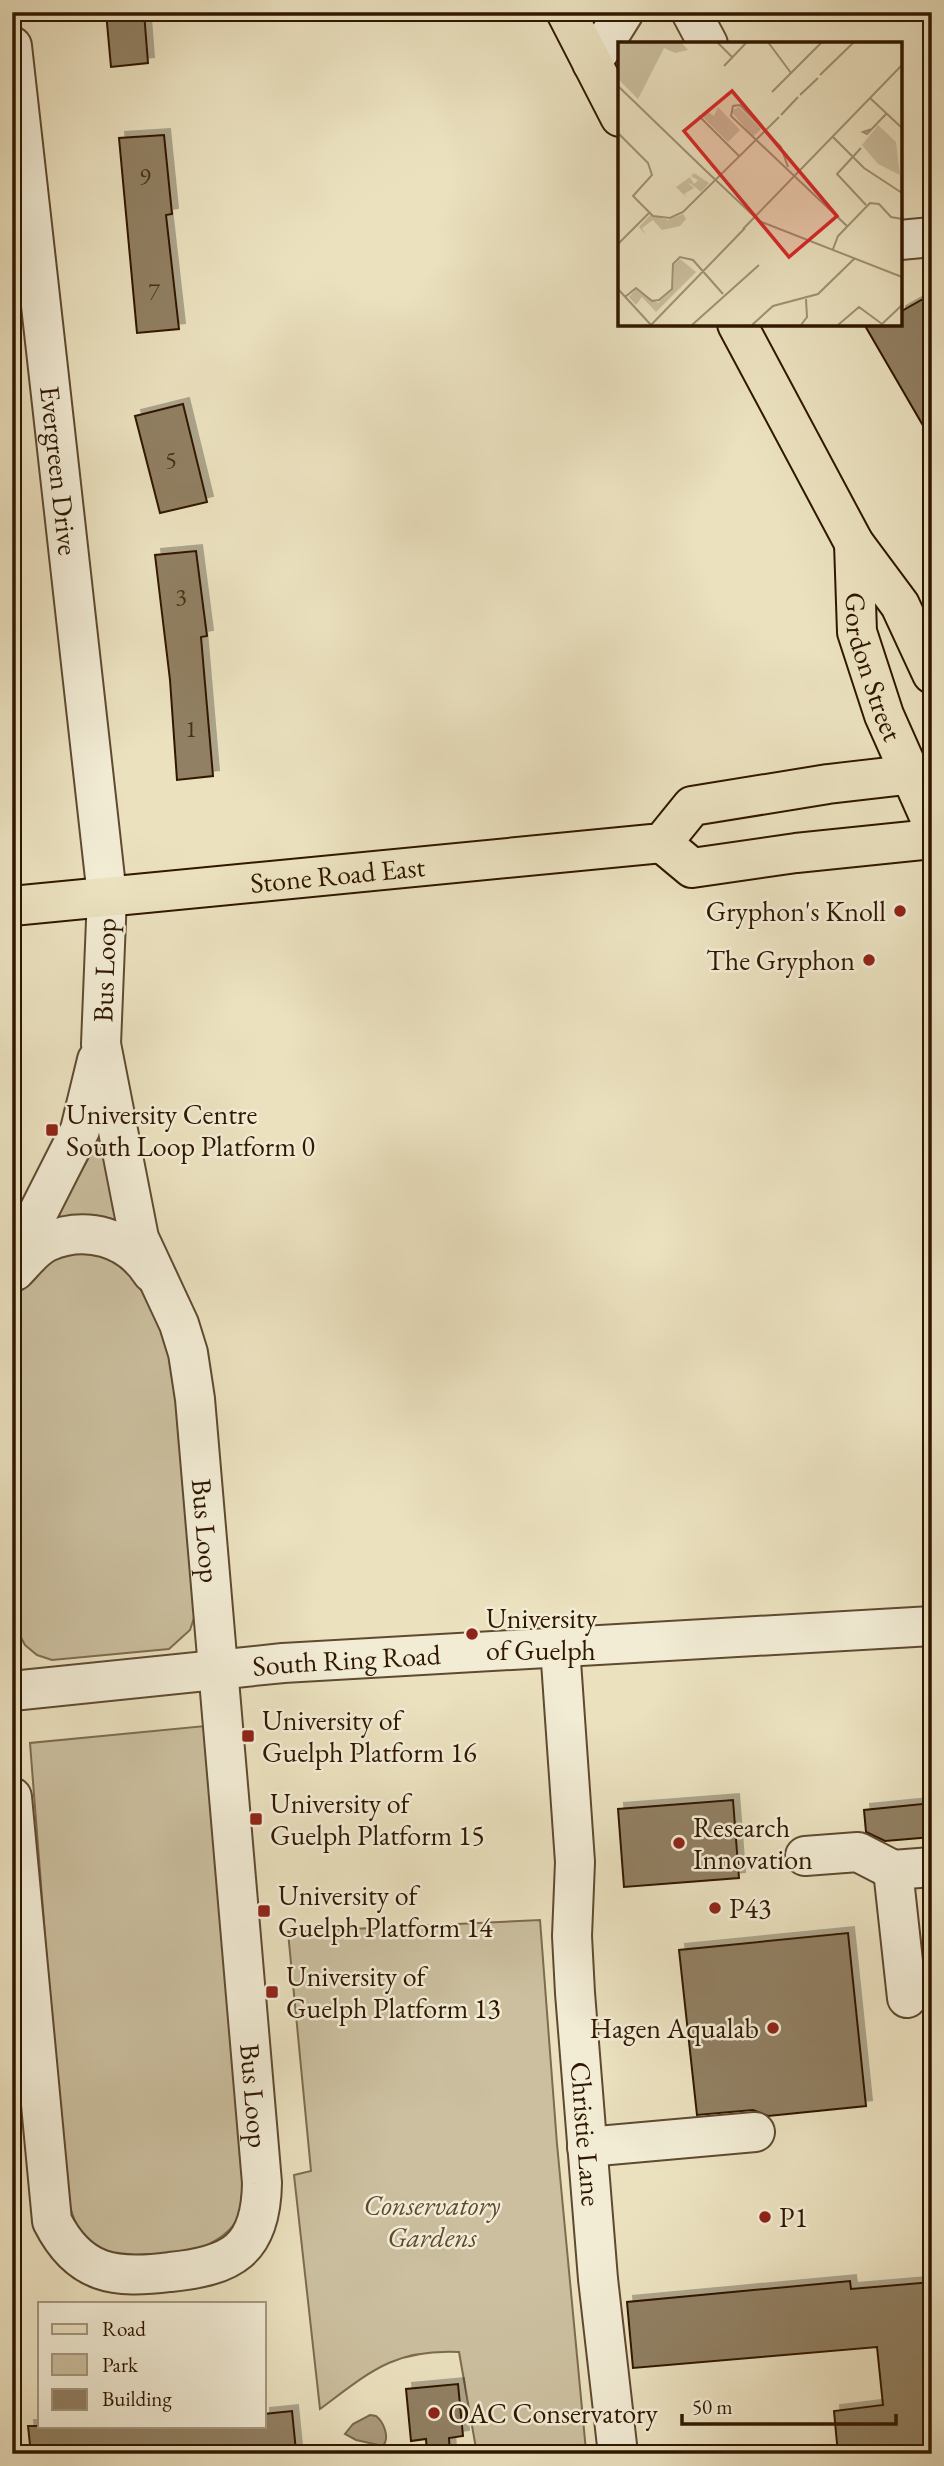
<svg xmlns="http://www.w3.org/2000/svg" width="944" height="2466" font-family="'EB Garamond',serif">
	<defs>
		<filter id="shadow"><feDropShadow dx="6" dy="-6" stdDeviation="0" flood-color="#0004"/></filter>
	</defs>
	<rect width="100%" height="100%" fill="#ebe1bf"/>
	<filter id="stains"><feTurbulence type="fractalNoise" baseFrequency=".00286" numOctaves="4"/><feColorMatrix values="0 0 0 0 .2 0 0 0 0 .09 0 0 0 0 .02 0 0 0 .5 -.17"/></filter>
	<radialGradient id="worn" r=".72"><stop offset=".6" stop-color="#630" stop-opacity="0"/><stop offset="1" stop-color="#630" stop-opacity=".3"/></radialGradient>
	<path fill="#cbbf9f" stroke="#7e6b50" stroke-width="2" d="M99,1139H102L119,1217L114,1221H59L60,1210Z
		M75,1244L138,1269L172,1348L196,1612L190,1630L169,1649L52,1660L37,1655L25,1645L17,1630L12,1573V1295L34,1264Z
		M205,1726L243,2172C242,2188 243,2206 236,2221C221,2250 152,2266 123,2258C109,2254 90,2243 81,2232C71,2219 68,2196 64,2180L30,1743Z
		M540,1920L557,2144L586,2451L477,2454L459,2352C394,2349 371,2371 320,2409L294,2175L311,2171L288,1932Z"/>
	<path fill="#ab9c7e" stroke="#7a674c" stroke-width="2" d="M370,2415L376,2416C384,2422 390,2438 383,2446L356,2440L345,2434L353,2424Z"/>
	<path fill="#918063" stroke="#301700" stroke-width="2" filter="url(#shadow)" d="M106,12H144L148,63L111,67Z
		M164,135L172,214L166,215L179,329L137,333L119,138Z
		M932,294V441L864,324H900V312Z
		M183,404L207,502L160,513L135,416Z
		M196,551L207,636L201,637L213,776L177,780L170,680L155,555Z
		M733,1800L739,1878L624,1887L618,1809Z
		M932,1803V1837L885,1841L866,1832L864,1810Z
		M848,1933L866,2106L768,2116L753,2110L697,2115L679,1950Z
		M850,2281L851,2289L932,2282V2454H838L834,2411L883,2405L877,2347L633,2368L627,2302Z
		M458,2384L463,2436L449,2438L450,2454H427L426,2439L411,2441L406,2389Z
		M292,2411L296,2451L283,2454H31L28,2426H264V2414Z"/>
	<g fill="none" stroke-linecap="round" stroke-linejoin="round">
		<g stroke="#5f4a30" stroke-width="42">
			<g id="minor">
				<path d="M691,12L708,44"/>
				<path id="s1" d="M12,46L107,896L101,1044L139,1238L179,1324L188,1353L195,1399L262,2183C261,2251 231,2266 170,2272C115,2279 79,2275 52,2221L12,1797"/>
				<path d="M592,63L624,12"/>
				<path d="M900,240L932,237"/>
				<path d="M12,1264L80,1130L97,1060"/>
				<path d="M15,1271C25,1261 34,1248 47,1242C86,1225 129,1237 152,1273"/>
				<path id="s2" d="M560,1647L575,1862L572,1936L575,1993L598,2279L618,2454"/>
				<path id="s3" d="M12,1691L283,1663L932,1626"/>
				<path d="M805,1856L858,1852L893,1870L932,1867"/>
				<path d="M893,1870L907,1998"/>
				<path d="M587,2147L755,2132"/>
			</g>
		</g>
		<g stroke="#301700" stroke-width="42">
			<g id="major">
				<path d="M566,12L620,117"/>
				<path d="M737,324L854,543L900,605L932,674"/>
				<path id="s4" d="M854,543L857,632L884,715L932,823"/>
				<path d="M662,843L692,868L796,853L932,839"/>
				<path id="s5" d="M12,906L662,843L692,806L828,784L932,772"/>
			</g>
		</g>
		<use href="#minor" stroke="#f2ecd5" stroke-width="38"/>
		<use href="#major" stroke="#ebe1bf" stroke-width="38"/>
	</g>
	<g fill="#8f2418" stroke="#f2ecd5" stroke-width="2.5">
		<circle cx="900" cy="911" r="7"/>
		<circle cx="869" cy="960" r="7"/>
		<rect x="45" y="1123" width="14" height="14" rx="3.5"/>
		<circle cx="472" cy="1634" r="7"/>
		<rect x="241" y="1729" width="14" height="14" rx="3.5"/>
		<rect x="249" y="1812" width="14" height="14" rx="3.5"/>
		<circle cx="679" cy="1843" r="7"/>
		<circle cx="715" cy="1908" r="7"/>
		<rect x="257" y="1904" width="14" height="14" rx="3.5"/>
		<rect x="265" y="1985" width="14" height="14" rx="3.5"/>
		<circle cx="773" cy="2028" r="7"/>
		<circle cx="765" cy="2217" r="7"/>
		<circle cx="434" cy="2413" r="7"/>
	</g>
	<g text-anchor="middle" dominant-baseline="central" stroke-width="5" stroke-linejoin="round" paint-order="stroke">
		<g font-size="24" fill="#483119">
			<text x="145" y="176">9</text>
			<text x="154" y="291">7</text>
			<text x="171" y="459">5</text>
			<text x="181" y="596">3</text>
			<text x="191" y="728">1</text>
		</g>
		<g font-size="28" fill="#301700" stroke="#f2ecd5">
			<text stroke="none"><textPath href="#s1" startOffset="427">Evergreen Drive</textPath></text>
			<text stroke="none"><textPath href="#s4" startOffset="126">Gordon Street</textPath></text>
			<text stroke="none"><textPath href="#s5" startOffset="327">Stone Road East</textPath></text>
			<text transform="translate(104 970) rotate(-88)">Bus Loop</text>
			<text stroke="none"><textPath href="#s1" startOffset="1505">Bus Loop</textPath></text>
			<text stroke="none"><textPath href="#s3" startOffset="336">South Ring Road</textPath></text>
			<text stroke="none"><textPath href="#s1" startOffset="2072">Bus Loop</textPath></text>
			<text stroke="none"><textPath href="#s2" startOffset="488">Christie Lane</textPath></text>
		</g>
		<g font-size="28" fill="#301700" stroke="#f2ecd5" text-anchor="start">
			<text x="886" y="911" text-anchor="end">Gryphon's Knoll</text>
			<text x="855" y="960" text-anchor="end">The Gryphon</text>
			<text x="66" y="1114">University Centre<tspan x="66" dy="32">South Loop Platform 0</tspan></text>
			<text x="486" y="1618">University<tspan x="486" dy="32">of Guelph</tspan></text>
			<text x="262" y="1720">University of<tspan x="262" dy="32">Guelph Platform 16</tspan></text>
			<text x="270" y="1803">University of<tspan x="270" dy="32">Guelph Platform 15</tspan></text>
			<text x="693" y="1827">Research<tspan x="693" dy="32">Innovation</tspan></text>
			<text x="278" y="1895">University of<tspan x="278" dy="32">Guelph Platform 14</tspan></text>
			<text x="729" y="1908">P43</text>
			<text x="286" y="1976">University of<tspan x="286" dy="32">Guelph Platform 13</tspan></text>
			<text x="759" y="2028" text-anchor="end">Hagen Aqualab</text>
			<text x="779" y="2217">P1</text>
			<text x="448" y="2413">OAC Conservatory</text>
		</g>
		<g font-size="28" font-style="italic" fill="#5e4930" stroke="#f2ecd5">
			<text x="432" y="2205">Conservatory<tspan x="432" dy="32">Gardens</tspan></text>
		</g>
	</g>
	<g transform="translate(618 42)">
		<rect width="284" height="284" fill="#ebe1bf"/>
		<path d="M0,0H63L70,8L57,11L46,6L20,57L0,37ZM100,65L122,88L110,100L85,75L90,70L96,74ZM121,65L143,87L135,95L113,69ZM260,83L278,100L282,133L260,122L244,103ZM76,131L91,141L83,150L73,142L70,141L76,146L66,152L69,156L58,145L72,135L76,142L80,138L73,134ZM65,172L68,177L62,184L44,188L35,178L24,186L28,193L21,185L32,173L50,178ZM62,217L78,230L38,270L24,255L18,263L11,255L18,247L40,261L55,247L56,223Z" fill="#cbbf9f"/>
		<path fill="none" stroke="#a09073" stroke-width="2" d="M99,0L114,15M150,0L173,31M106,24L129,0M202,33L236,0M0,44L87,128M154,50L204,0M182,53L200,36M252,56L284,86M163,73L180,55M81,74L121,114M254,87L245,90L249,92L269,71M0,91L30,121L34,133L15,154L35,174L52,176L65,170L161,75M214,94L246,126L284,151M243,106L219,132L248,163M170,125L163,105L122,63L115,64L113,74L229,184M86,127L141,179L284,235M125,187L284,23M0,202L31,171M215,207L220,194L252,161L261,162L273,175L284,177M0,247L33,283M7,255L18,246L34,259L41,258L54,247L55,222L62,215L75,218L105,252M33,283L127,186M74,283L141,223M134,283L155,264L200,252L237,216M183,283L189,275L188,257M220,283L241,265L264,282M263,283L284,263"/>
		<path fill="#d62828" fill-opacity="0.15" stroke="#d62828" stroke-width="3.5" d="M114,49L219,174L171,215L66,89Z"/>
		<rect width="284" height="284" fill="none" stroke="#301700" stroke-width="3.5"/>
	</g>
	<rect width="944" height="2466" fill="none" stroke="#ebe1bf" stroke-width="42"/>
	<rect x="14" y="14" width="916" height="2438" fill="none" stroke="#301700" stroke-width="3.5"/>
	<rect x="21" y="21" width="902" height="2424" fill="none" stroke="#301700" stroke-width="2"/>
	<rect x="38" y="2302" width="228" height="126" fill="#f2ecd5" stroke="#a49780" stroke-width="2"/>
	<rect x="52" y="2324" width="35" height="10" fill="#ebe1bf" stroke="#a49780" stroke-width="2"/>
	<text x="102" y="2336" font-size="21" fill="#301700">Road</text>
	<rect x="52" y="2354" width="35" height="21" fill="#cbbf9f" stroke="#a49780" stroke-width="2"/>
	<text x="102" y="2372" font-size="21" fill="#301700">Park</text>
	<rect x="52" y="2389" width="35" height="21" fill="#918063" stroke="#a49780" stroke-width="2"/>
	<text x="102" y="2406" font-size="21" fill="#301700">Building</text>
	<path d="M682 2414v10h214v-10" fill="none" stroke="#301700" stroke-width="3.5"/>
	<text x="692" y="2414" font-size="21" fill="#301700" stroke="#f2ecd5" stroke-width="5" paint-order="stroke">50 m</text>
	<rect width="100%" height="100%" filter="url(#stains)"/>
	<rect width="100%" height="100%" fill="url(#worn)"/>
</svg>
